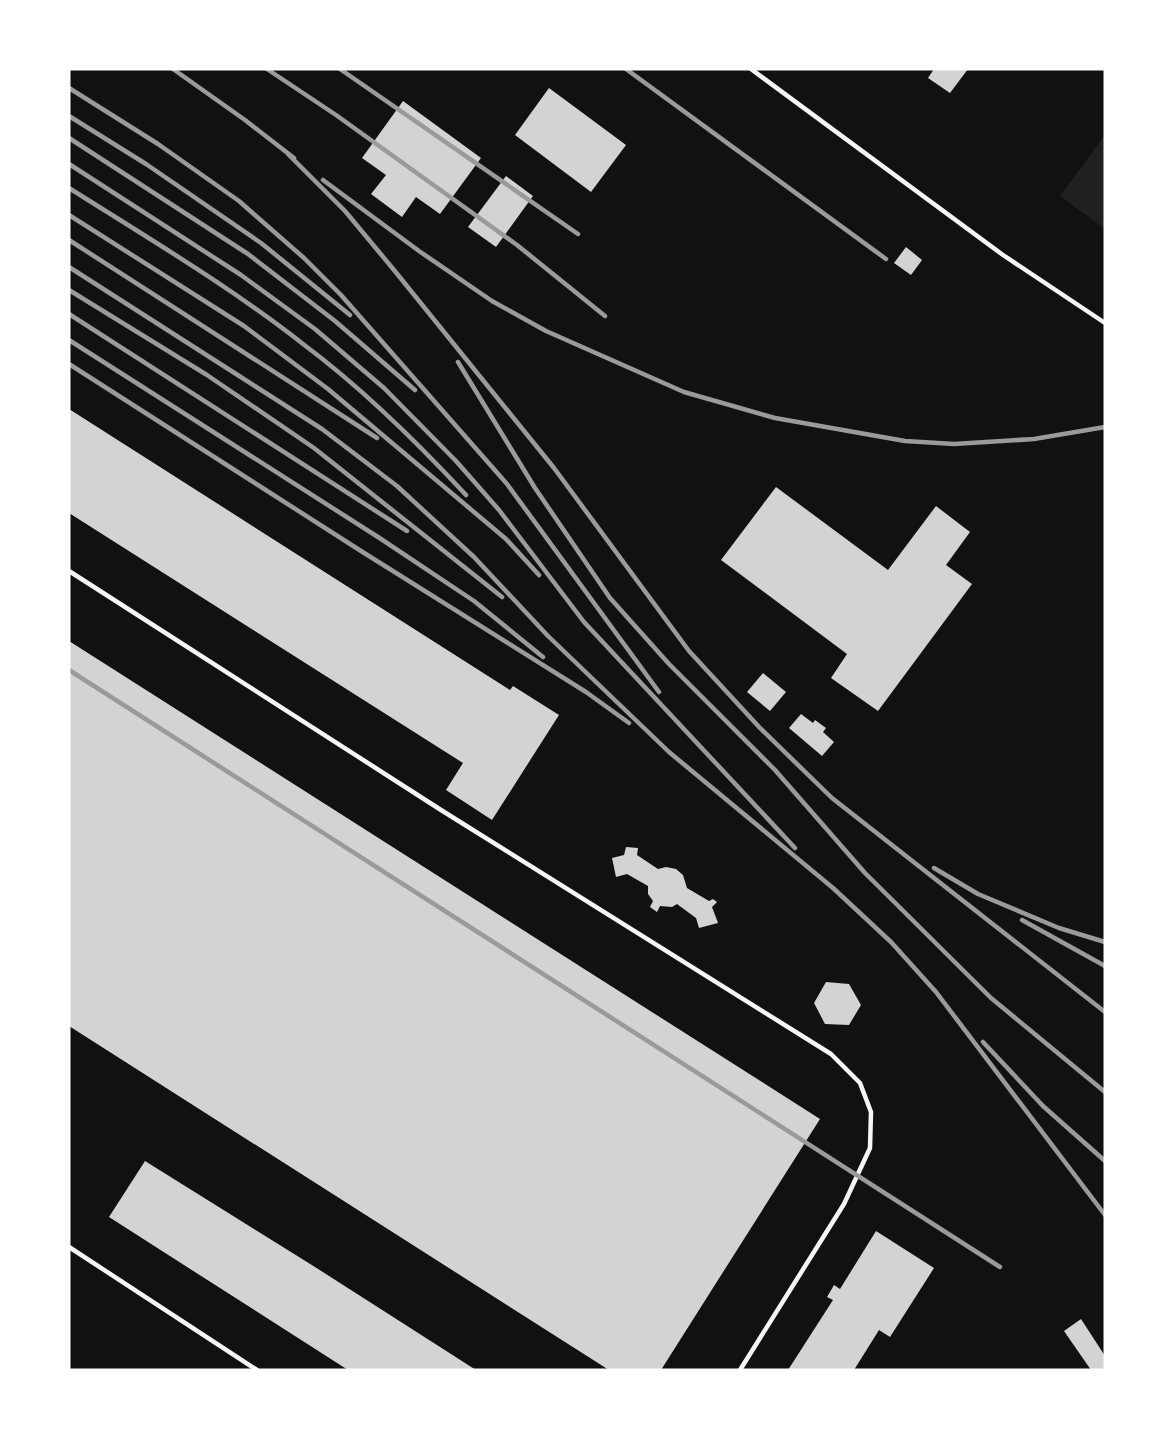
<svg xmlns="http://www.w3.org/2000/svg" width="1174" height="1439" font-family="Poppins,sans-serif">
	<rect width="100%" height="100%" fill="#111"/>
	<path fill="#202020" d="M1105,135V229L1060,196Z"/>
	<path fill="#d3d3d3" d="M934,69H968L950,93L928,78Z
		M549,88L626,145L591,192L515,135Z
		M403,101L481,158L440,214L416,197L402,217L371,194L386,175L362,158Z
		M506,176L533,196L496,247L468,227Z
		M906,247L922,260L911,275L894,263Z
		M69,409L510,690L513,686L559,715L492,820L446,790L463,763L69,513Z
		M776,487L888,570L936,506L970,532L946,565L972,584L878,711L831,678L847,654L721,560Z
		M69,641L820,1119L661,1370H609L69,1026Z
		M763,673L786,692L770,711L747,692Z
		M801,714L813,723L815,720L826,728L823,732L834,742L822,756L789,728Z
		M626,847L638,848L637,855L658,869L666,867L676,869L683,875L687,888L709,901L713,899L717,902L712,907L718,923L699,928L696,918L677,904L672,907L660,906L657,912L650,907L653,901L648,894V886L627,874L616,877L612,858L624,855Z
		M826,982L849,984L861,1005L849,1025L825,1024L814,1003Z
		M145,1161L315,1267L476,1370H348L109,1217Z
		M876,1231L934,1268L890,1337L879,1330L854,1370H788L833,1300L827,1297L834,1285L840,1289Z
		M1081,1319L1105,1356V1370H1091L1064,1331Z"/>
	<g fill="none" stroke-linecap="round" stroke-linejoin="round">
		<path stroke="#f5f5f5" stroke-width="4.5" d="M751,69L1003,255L1105,323
			M69,571L441,810L831,1054L860,1083L871,1112L870,1148L844,1204L740,1370
			M69,1247L257,1370"/>
		<path stroke="#9a9a9a" stroke-width="4.5" d="M173,69L245,120L294,158
			M267,69L336,115L517,245L605,316
			M340,69L578,234
			M626,69L886,259
			M69,88L158,144L239,201L304,258L341,295L507,484L659,692
			M69,116L146,164L261,243L350,315
			M69,138L248,254L335,321L415,390
			M288,154L345,211L394,270L554,468L689,651L760,728L832,798L1105,1012
			M69,164L241,275L315,329L384,388L456,461L499,510L584,622L795,848
			M323,180L419,251L492,301L546,331L684,392L775,418L905,441L954,444L1034,439L1105,427
			M69,188C148,238 229,286 303,344C362,388 416,441 466,495
			M69,215L244,326L328,389L506,539L539,575
			M69,240L377,438
			M69,267L322,429L397,486L474,557L548,636L669,752L833,888L891,942L936,992L1105,1215
			M69,290L207,375L314,448L502,597
			M69,314L407,531
			M69,340L378,537L474,601L543,657
			M458,362L535,488L610,598L669,664L775,770L865,873L991,998L1105,1092
			M69,364L361,551L586,692L629,723
			M69,670L1000,1267
			M934,868L978,894L1059,928L1105,942
			M1022,920L1105,966
			M983,1042L1043,1106L1105,1161"/>
	</g>
	<rect width="1174" height="1439" fill="none" stroke="#ffffff" stroke-width="141"/>
</svg>
